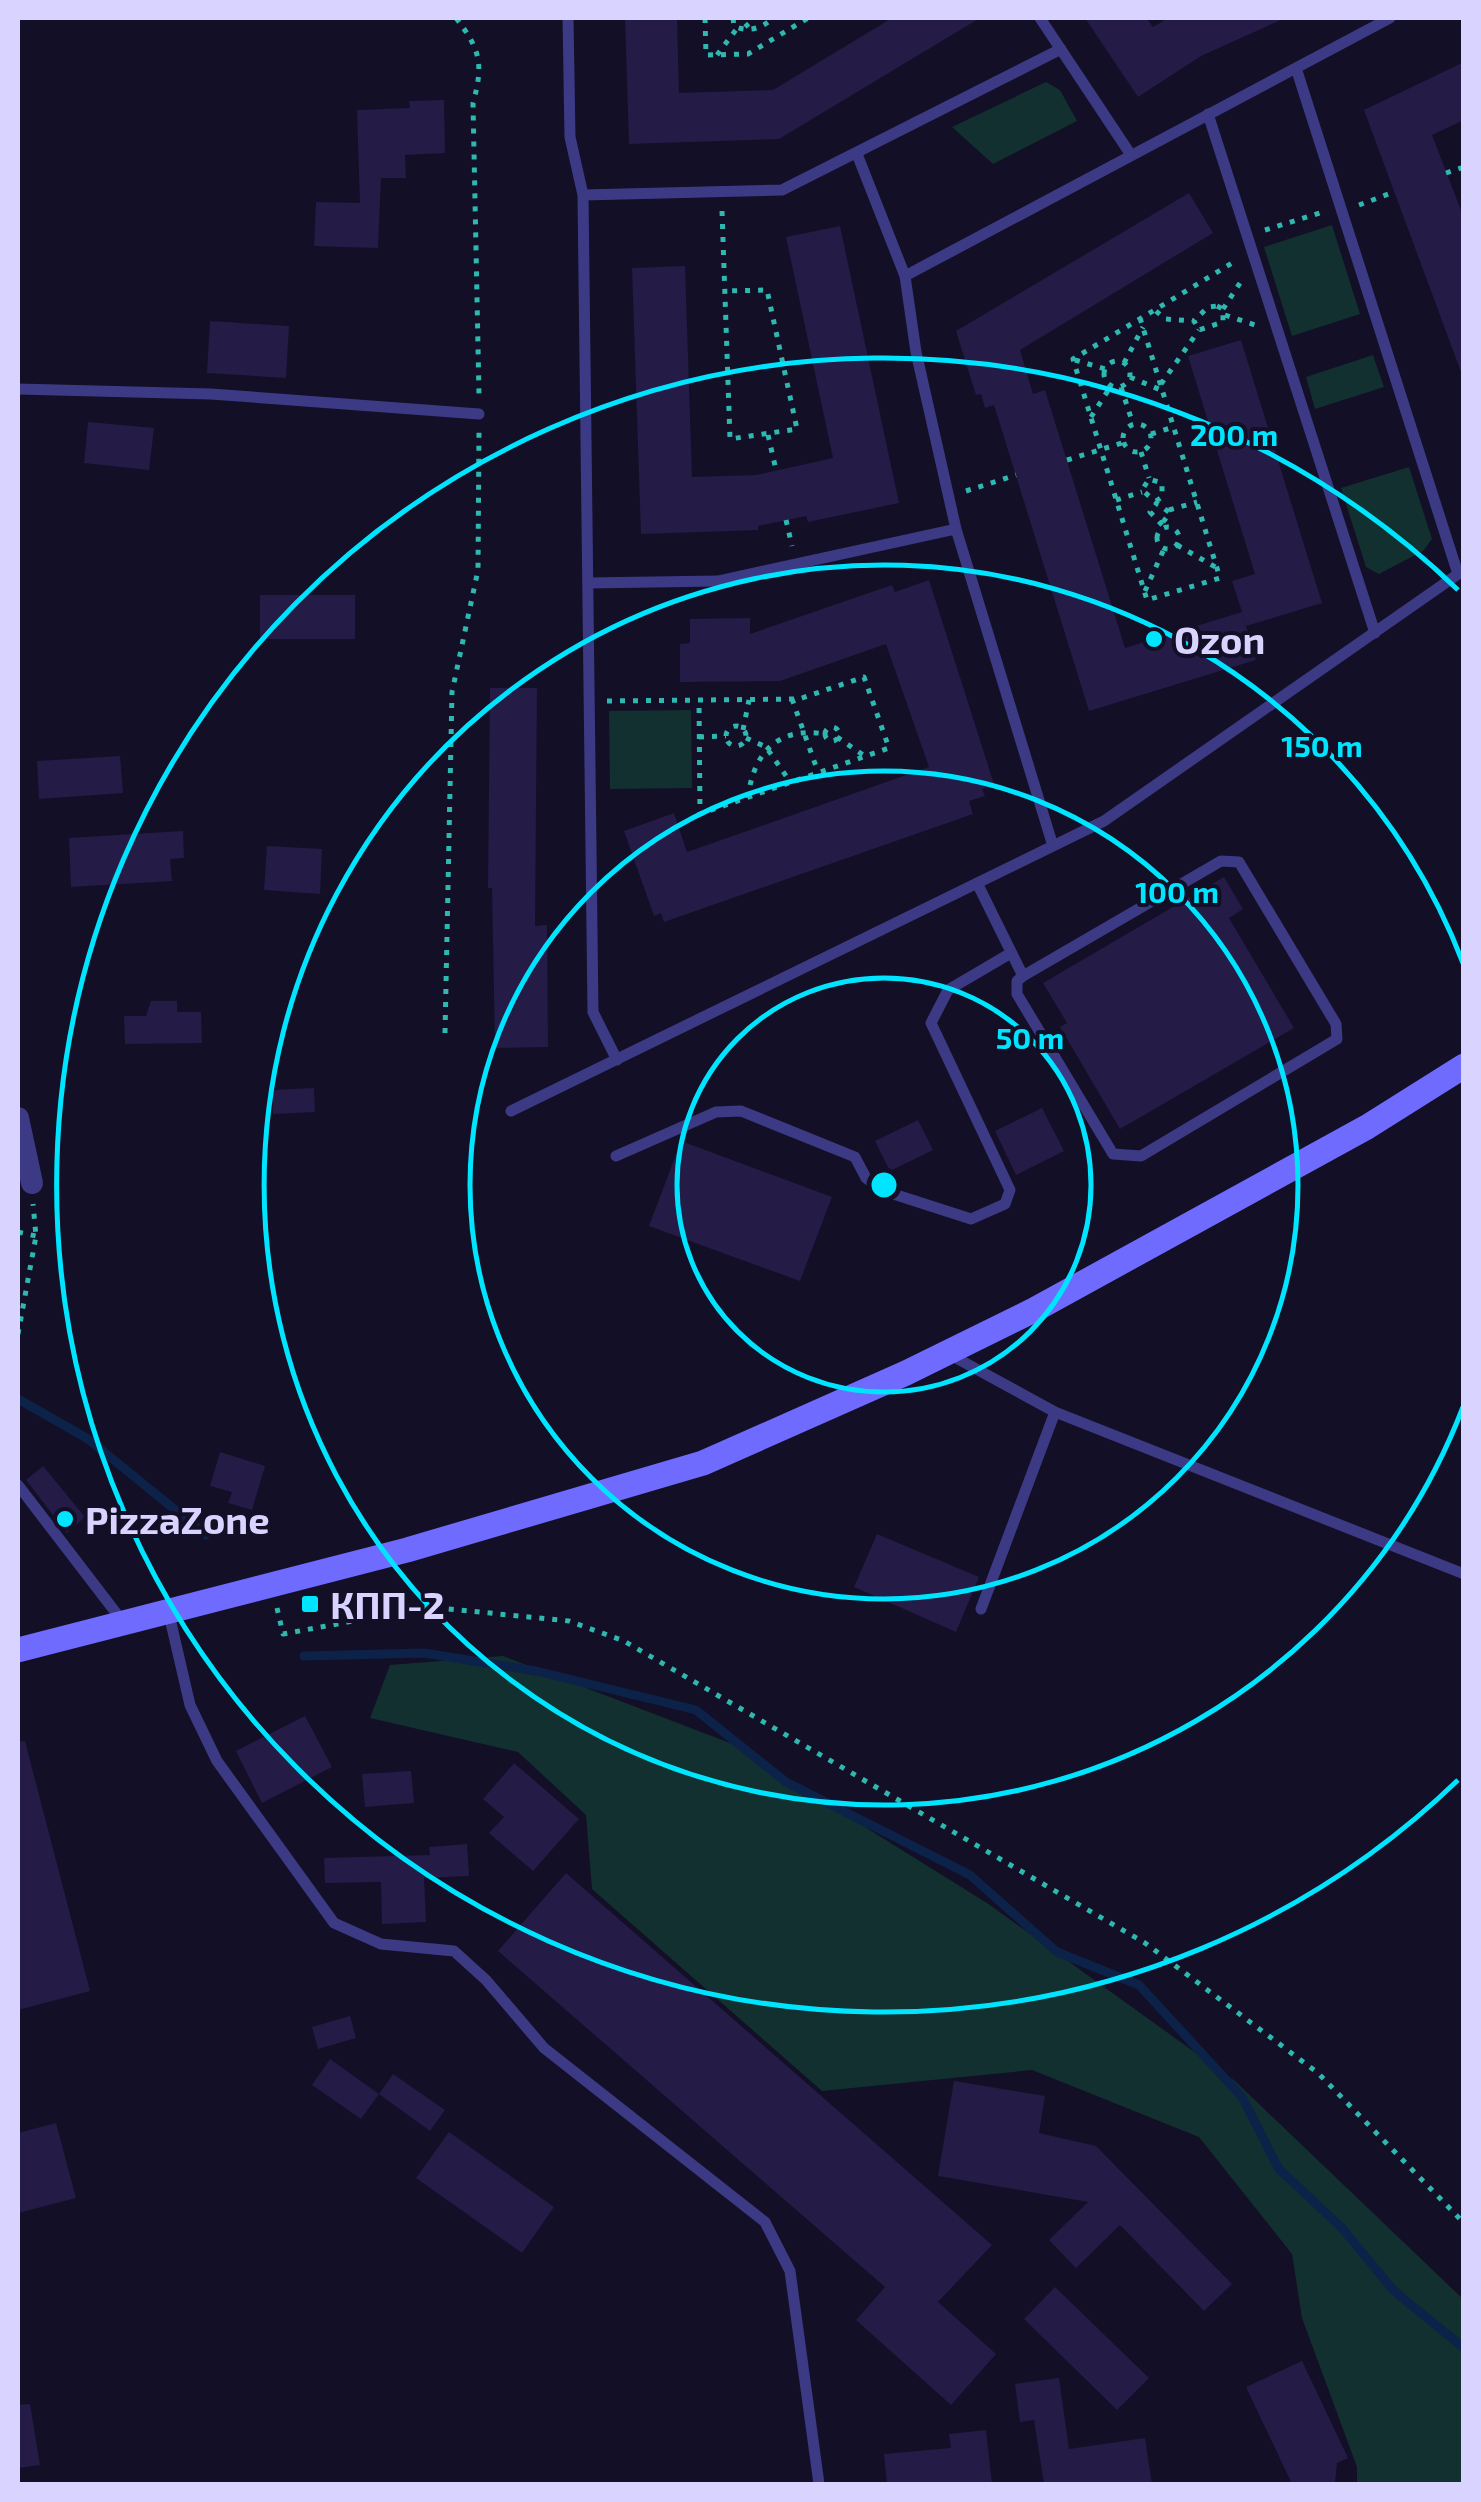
<svg xmlns="http://www.w3.org/2000/svg" width="1481" height="2502" font-family="'Exo 2',sans-serif">
	<rect width="100%" height="100%" fill="#130f26"/>
	<path fill="#12302f" d="M1046,82L1060,90L1077,121L993,164L952,127Z
		M1332,225L1360,314L1292,336L1264,247Z
		M1373,355L1384,387L1315,409L1306,377Z
		M1409,467L1432,539L1423,551L1379,574L1366,567L1341,488Z
		M691,710L692,788L610,789L609,711Z
		M503,1656L730,1743L987,1903L1235,2081L1463,2299V2484H1357V2467L1302,2318L1292,2254L1199,2137L1032,2070L822,2091L592,1889L586,1815L518,1752L370,1718L390,1665Z"/>
	<g fill="none" stroke-linecap="round" stroke-linejoin="round">
		<path stroke="#0c2248" stroke-width="9" d="M18,1399L88,1439L206,1535
			M304,1656L424,1653L536,1671L696,1710L786,1782L970,1875L1057,1952L1139,1985L1242,2097L1279,2169L1342,2228L1394,2291L1464,2348"/>
	</g>
	<path fill="#241b47" d="M625,18H677L679,93L773,90L892,18H980L779,139L629,144Z
		M1085,18H1146L1153,27L1168,18H1285L1201,56L1138,97Z
		M1464,62V120L1432,135L1464,218L1461,372L1364,110Z
		M444,100L445,153L405,155L406,178H381L378,248L314,246L316,202L360,203L357,110L410,108L409,101Z
		M1189,193L1213,233L1020,350L1033,394L1045,390L1125,648L1242,612L1232,581L1255,574L1188,356L1241,340L1322,603L1246,626L1242,613L1256,660L1089,711L994,405L985,408L981,394L976,395L956,331Z
		M840,226L899,503L808,522L806,516L758,526V530L641,534L632,268L685,266L692,477L756,475L833,458L786,237Z
		M210,321L289,326L286,378L207,373Z
		M88,422L154,428L149,470L84,463Z
		M929,580L994,784L982,789L985,796L969,801L973,814L664,922L661,913L654,916L624,831L674,813L687,852L929,767L886,644L780,681L680,682V644L690,643V619L750,618V634L892,585L895,592Z
		M260,595H355V639H260Z
		M490,688H537L535,926L547,925L548,1047L495,1048L492,888H488Z
		M120,756L123,793L39,799L37,761Z
		M183,831L184,858L170,859L172,881L71,887L69,838Z
		M267,846L322,849L320,894L264,890Z
		M1224,877L1243,909L1229,918L1294,1028L1120,1129L1060,1027L1067,1023L1043,983Z
		M151,1001H177V1012H201L202,1043L125,1044L124,1016H146Z
		M314,1088L315,1112L273,1114L272,1090Z
		M1042,1108L1064,1151L1016,1175L995,1131Z
		M918,1120L933,1150L890,1171L875,1141Z
		M681,1141L832,1197L800,1281L649,1226Z
		M220,1452L265,1466L252,1510L228,1503L232,1492L210,1486Z
		M43,1466L85,1517L67,1533L26,1480Z
		M877,1534L979,1577L956,1632L854,1587Z
		M305,1716L332,1767L262,1803L236,1751Z
		M25,1741L90,1991L18,2010V1742Z
		M514,1763L579,1819L533,1871L489,1833L504,1817L483,1799Z
		M411,1771L414,1803L365,1807L362,1774Z
		M467,1844L469,1876L424,1878L426,1922L382,1924L381,1882L325,1883L324,1858L430,1855L429,1847Z
		M566,1873L992,2245L938,2302L996,2354L951,2405L856,2320L885,2287L498,1951Z
		M350,2016L356,2038L318,2049L312,2027Z
		M330,2059L379,2094L361,2119L312,2085Z
		M393,2074L445,2110L430,2131L379,2094Z
		M954,2081L1045,2096L1039,2133L1096,2146L1232,2284L1204,2311L1120,2225L1076,2268L1049,2240L1088,2202L938,2176Z
		M56,2123L76,2198L18,2213V2133Z
		M449,2132L554,2207L522,2253L416,2178Z
		M1055,2287L1149,2378L1117,2410L1024,2319Z
		M1302,2361L1348,2458L1337,2463L1335,2484H1292L1246,2387Z
		M1059,2378L1069,2449L1145,2438L1152,2484H1044L1034,2420L1020,2422L1015,2384Z
		M30,2404L40,2465L18,2468V2405Z
		M986,2430L992,2484H887L884,2454L951,2448L949,2434Z"/>
	<g fill="none" stroke-linecap="round" stroke-linejoin="round">
		<path stroke="#2fb8b0" stroke-width="5" stroke-dasharray="5 8" stroke-linecap="butt" d="M456,18C480,49 484,64 473,103L479,395
			M705,18L706,55L748,54L808,18
			M733,18L734,26C749,33 762,28 773,18
			M745,27L755,18
			M717,55L738,27
			M1446,173L1464,167
			M1359,205L1394,192
			M722,211L730,439L797,429L767,290L725,291
			M1265,230L1326,211
			M1217,306L1223,309V322L1199,330L1194,321L1208,307Z
			M1223,309L1240,283
			M1156,311L1165,319L1194,321
			M1225,315L1255,325
			M1140,318L1220,578L1147,600L1073,359C1128,326 1183,293 1237,260
			M1075,360L1105,369
			M1104 374a13 13 0 1 1 26 0a13 13 0 1 1-26 0Z
			M1124,363L1143,327
			M1130,377L1163,391
			M1161,384L1199,330
			M1121,387L1133,424
			M1091,417L1111,386
			M1123 438a14 14 0 1 1 28 0a14 14 0 1 1-28 0Z
			M1151,434L1174,427
			M768,435L776,470
			M1141,452L1149,478
			M1067,460L1122,443
			M966,491L1016,475
			M1116,500L1142,492
			M1156,501L1162,497V483L1149,479L1142,490L1157,503
			M1169,510L1197,502
			M786,520L792,546
			M1163,522L1170,513L1157,503L1150,512L1164,527
			M1157 538a11 11 0 1 1 22 0a11 11 0 1 1-22 0Z
			M1177,545L1217,568
			M1145,591L1164,549
			M792,699L818,772
			M607,701L799,699L864,677L889,748L700,814L699,700
			M726 736a10 10 0 1 1 20 0a10 10 0 1 1-20 0Z
			M825 734a7 7 0 1 1 14 0a7 7 0 1 1-14 0Z
			M743,730L749,700
			M699,737L726,736
			M837,737L866,757
			M746,738L766,747L791,783
			M748,798C753,753 778,726 825,734
			M445,1033L452,692L478,570L479,431
			M18,1232L36,1236
			M18,1334L36,1236L33,1204
			M277,1608L283,1634L429,1607L569,1621L624,1641L1145,1943L1318,2073L1464,2223"/>
		<path stroke="#3d3a85" stroke-width="11" d="M568,18L570,137L583,195L593,1012L617,1060
			M1040,18L1131,155
			M1296,68L1458,574
			M1208,114L1375,633
			M857,154L905,276L916,352L956,529L1053,846
			M583,195L782,190L1061,49
			M905,276L1390,18
			M18,389L211,394L479,414
			M588,583L718,581L956,529
			M977,883L1023,976L1221,861L1239,862L1336,1024L1337,1039L1141,1156L1113,1154L1017,994V981L1023,976
			M511,1111L1104,821L1464,570
			M616,1156L716,1112L741,1111L855,1157L866,1178L881,1190L971,1219L1005,1204L1010,1190L931,1023L948,990L1011,953
			M947,1353L1055,1412L1464,1574
			M18,1485L123,1622
			M981,1609L1055,1412
			M168,1610L190,1705L217,1761L334,1923L381,1944L454,1951L486,1980L544,2048L765,2222L790,2271L819,2484"/>
		<path stroke="#3d3a85" stroke-width="22" d="M18,1118L32,1183"/>
		<path stroke="#6f6bff" stroke-width="25" d="M18,1650L407,1550L703,1463L906,1373L1034,1310L1367,1127L1464,1066"/>
	</g>
	<g fill="none" stroke="#00e5ff" stroke-width="5">
		<circle cx="884" cy="1185" r="207"/>
		<circle cx="884" cy="1185" r="414"/>
		<path d="M1463 1407A620 620 0 1 1 1463 963"/>
		<path d="M1458 1780A827 827 0 1 1 1458 590"/>
	</g>
	<g fill="#00e5ff" stroke="#130f26" stroke-width="4">
		<circle cx="1154" cy="639" r="10"/>
		<circle cx="65" cy="1519" r="10"/>
		<rect x="300" y="1594" width="20" height="20" rx="5"/>
	</g>
	<g text-anchor="middle" dominant-baseline="central" stroke-width="8" stroke-linejoin="round" paint-order="stroke">
		<g font-size="38" font-weight="bold" fill="#d9d4ff" stroke="#130f26" text-anchor="start">
			<text x="1174" y="639">Ozon</text>
			<text x="85" y="1519">PizzaZone</text>
			<text x="330" y="1604">КПП-2</text>
		</g>
	</g>
	<circle cx="884" cy="1185" r="15" fill="#00e5ff" stroke="#130f26" stroke-width="5"/>
	<g font-size="30" text-anchor="middle" font-weight="bold" fill="#00e5ff" stroke="#130f26" stroke-width="8" stroke-linejoin="round" paint-order="stroke">
		<text x="1234" y="446">200 m</text>
		<text x="1322" y="757">150 m</text>
		<text x="1177" y="903">100 m</text>
		<text x="1030" y="1049">50 m</text>
	</g>
	<rect width="1481" height="2502" fill="none" stroke="#d9d4ff" stroke-width="40"/>
</svg>
